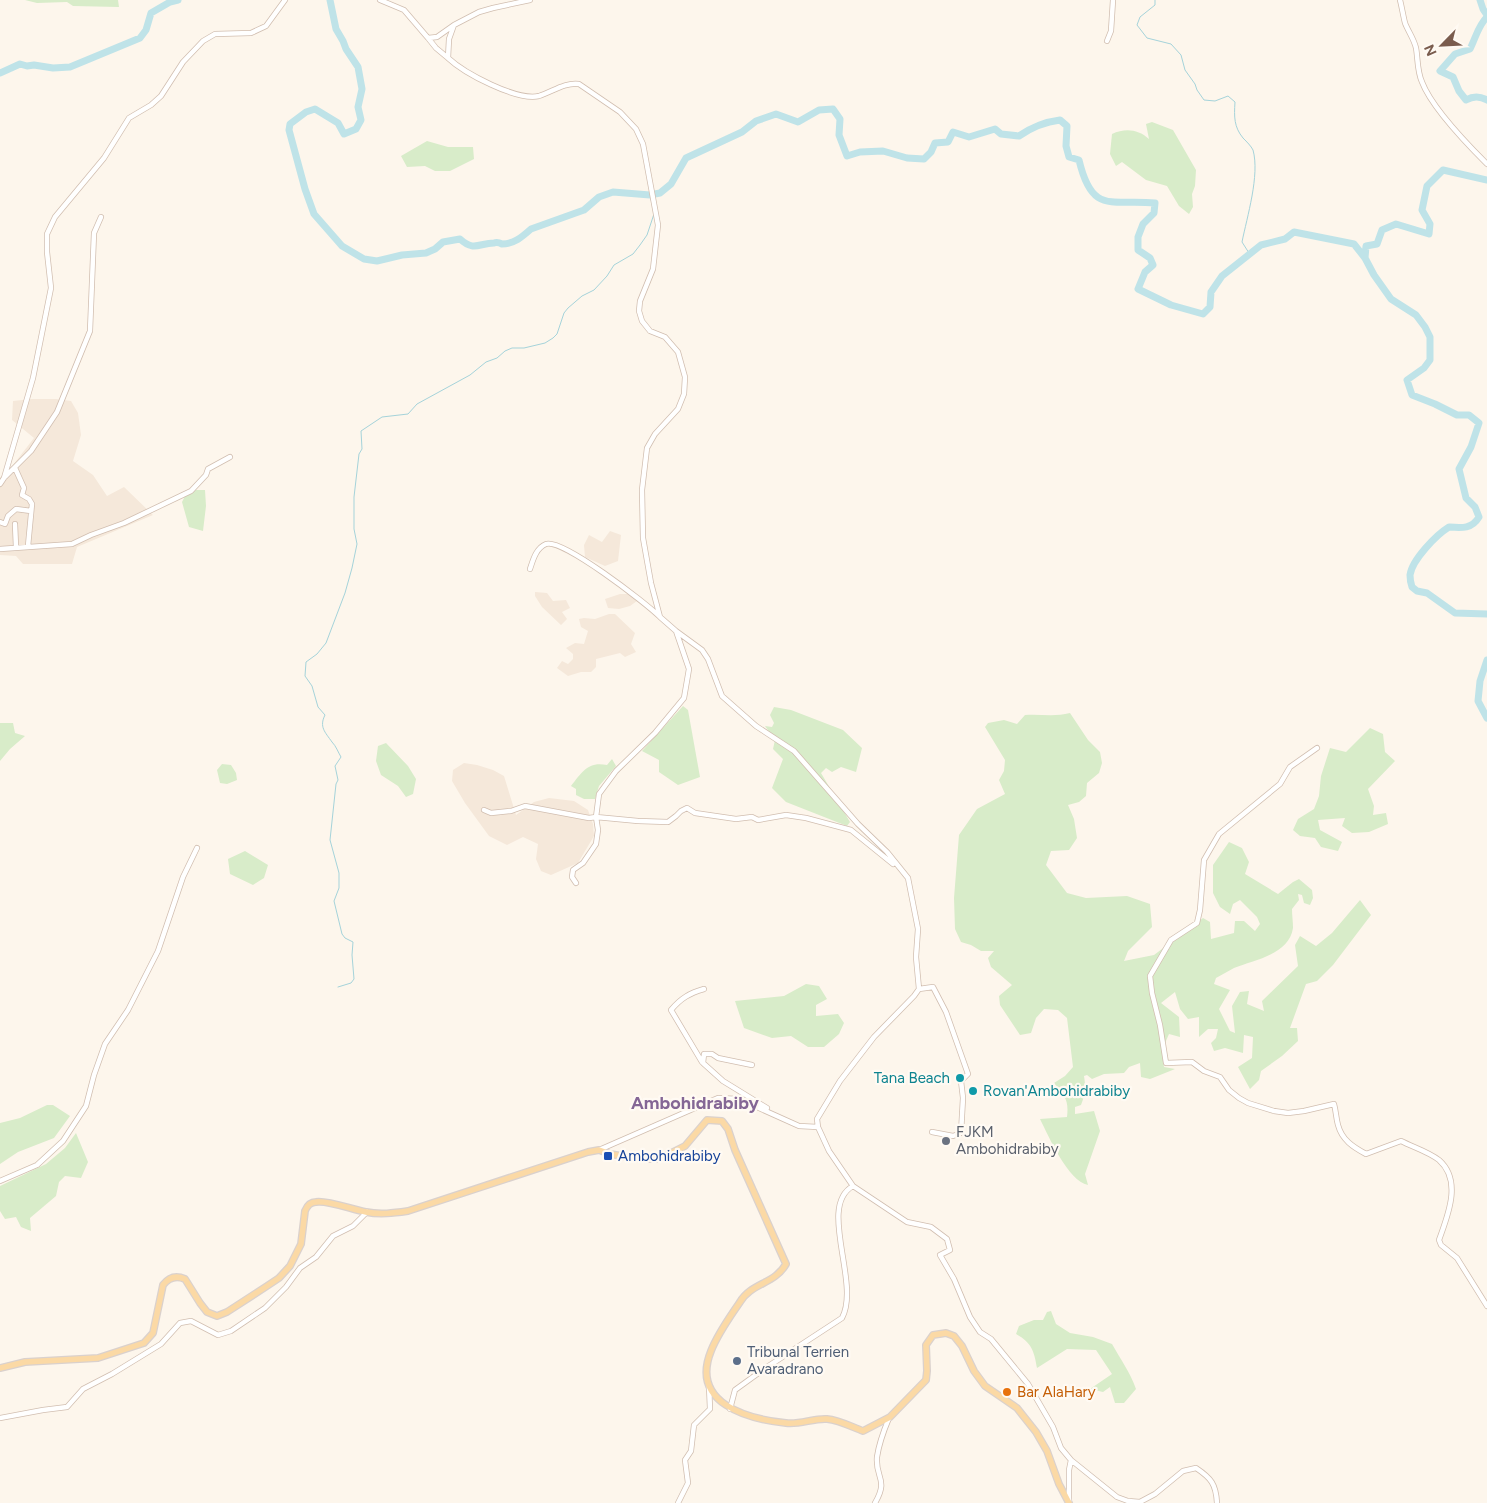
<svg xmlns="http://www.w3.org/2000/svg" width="1487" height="1503" font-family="Figtree,sans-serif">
	<rect width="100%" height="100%" fill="#fdf6ec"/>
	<path fill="#f5e8da" d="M32,399H56L71,401L78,413L81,435L73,461L93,475L107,496L124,487L153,515L77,547L72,564H23L16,556L0,555V478L13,465L34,438L12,420L13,401Z
		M610,531L621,535L618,561L605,566L585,557L584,545L589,535L602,542Z
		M535,592L547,593L553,601L566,600L570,608L562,612L567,619L561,625L542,607L535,596Z
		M620,594H630L637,601L630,606L619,609L608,608L605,599Z
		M609,614H615L635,633L631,644L636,652L625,657L620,653L596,659V667L591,672H581L568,676L557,668L562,661L568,664L573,659V654L566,648L575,643L584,644L588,631L581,627L579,619L584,618L595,619Z
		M464,763L477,765L493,770L504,776L516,815L534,802L549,798L574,801L588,810L593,824L594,836L578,863L551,875L541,871L536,859L538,844L523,837L507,845L489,836L465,803L452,781L453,770Z"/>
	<path fill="#d8ecc9" d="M25,0H118L119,7L73,6L67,2L37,3Z
		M1152,122L1173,130L1196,170L1195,186L1192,194L1193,207L1189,214L1179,206L1167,186L1146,180L1122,162L1116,166L1110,154L1112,134C1125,128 1138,129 1149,139L1146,124Z
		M427,141L448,147H473L474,159L450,171H435L425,166L407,167L401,156Z
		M196,490H205L206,506L203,531L189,527L182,502L185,496Z
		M683,706L688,710L700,777L678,785L659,772V760L642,751Z
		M774,707L791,710L843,730L862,748L856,772L841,767L832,772L826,768L821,773L850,822L847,826L786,802L772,788L783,759L773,749L775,740L765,726L772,727L774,723L770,715Z
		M1070,713L1088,740L1100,752L1102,763L1099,773L1087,783L1086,796L1079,802L1068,805L1074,819L1077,838L1069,850L1051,851L1046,865L1067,893L1086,898L1127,896L1150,904L1152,927L1128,951L1124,961L1154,955L1203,918L1210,922L1211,939L1234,933L1235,921H1244L1255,931L1260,924L1257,917L1240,900L1233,904L1230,914L1220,907L1213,893V865L1229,842L1242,848L1249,862L1245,874L1278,894L1293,882L1299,879L1312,890L1313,898L1310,905L1304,903L1302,895L1298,894L1299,900L1292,909C1292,915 1293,922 1293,928C1289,955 1253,960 1234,968C1228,971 1222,975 1216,978L1214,984L1230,990L1219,1009L1230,1031L1235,1033L1232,1006L1240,992L1249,991L1247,1004L1264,1011L1262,1001L1298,966L1295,945L1300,936L1316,946L1332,933L1360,900L1371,915L1333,965L1317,981L1306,984L1290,1028H1297L1298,1041L1282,1056L1261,1071L1259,1080L1250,1089L1238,1067L1252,1058L1253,1037L1244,1035L1243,1053L1225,1048L1214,1051L1211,1043L1216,1038L1218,1029H1208L1199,1037V1017L1188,1019L1180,1009L1175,992L1161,1003L1179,1017L1180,1037L1169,1034L1162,1050L1164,1067L1175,1069L1150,1079L1141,1077L1140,1063L1129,1067L1124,1073L1104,1074L1092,1079L1087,1075L1084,1076C1086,1087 1085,1095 1081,1105L1075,1107V1114L1094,1111L1100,1131L1085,1174L1088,1185C1068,1181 1049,1137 1040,1119L1067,1117C1069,1100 1065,1096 1054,1083L1065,1076L1073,1067L1067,1018L1058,1010L1044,1009L1036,1018L1031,1033L1020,1035L1000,1005L999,996L1012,985L991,967L988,958L994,951H981L971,945L961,942L955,929L954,898L959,835L977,809L1005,794L999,780L1004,771L1005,760L985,727L988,723L1004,720L1017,724L1025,715C1041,714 1055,717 1070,713Z
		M0,723H13L15,733L25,736L10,749L0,761Z
		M1370,728L1383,734L1385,752L1395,761L1368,789L1374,806L1373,815L1386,813L1388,824L1369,832L1352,833L1342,826L1345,818L1318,820L1320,830L1342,842L1338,851L1321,847L1315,838L1300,836L1293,830L1298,819L1314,809L1319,796L1321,776L1330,748L1346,752Z
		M386,743L408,766L416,779L413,794L406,797L398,786L381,775L376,761L378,746Z
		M612,759L616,766L599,786L595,799H584L576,795V789L571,786C582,772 588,761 607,765Z
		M222,764L231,765L236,773L237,780L227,784L220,783L217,770Z
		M245,851L268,865L264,878L253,885L230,874L228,859Z
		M806,984L819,986L827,999L816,1005V1016L838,1014L844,1023L839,1034L824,1047H808L791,1036L772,1038L744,1028L735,1001L784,996Z
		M47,1105H53L70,1116L54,1138L18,1152L0,1164V1123L20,1118Z
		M76,1133L88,1162L81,1178L65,1176L59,1182L56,1196L30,1218L31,1231L21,1227L16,1217L5,1219L0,1211V1186L46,1164L65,1148Z
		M1051,1311L1056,1324L1070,1333L1093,1337L1112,1344C1121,1360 1130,1372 1136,1389L1124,1403H1115L1110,1387L1103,1392L1090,1389L1112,1374L1096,1350L1067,1349L1037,1368C1034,1351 1032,1343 1016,1334L1019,1326L1034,1320H1043L1047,1312Z"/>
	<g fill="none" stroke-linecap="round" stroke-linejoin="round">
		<path stroke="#a5d3da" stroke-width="1" d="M1155,0V5L1140,17L1137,25L1147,38L1171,44L1181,55L1185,70L1195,84L1197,90L1204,100L1215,101L1228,96L1235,102C1234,117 1234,127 1243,138C1247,142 1251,146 1253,150C1260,175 1247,217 1242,242L1249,253
			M650,195L653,207
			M338,987L351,983L354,979L352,955L353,942L345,938L342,934L334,901L339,888V873L330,840L336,784L338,780L335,766L341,757C338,752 336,746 332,742C325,732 319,727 325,715L318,707L312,686L305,676L306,662L317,654L326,643L345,593L352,568L357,544L354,529V497L359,454L362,449L361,431L382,417L408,414L417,404L470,375L486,362L497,358L505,351L512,348H524L545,343L553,338L557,334L564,313L568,308L582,296L594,290L607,276L614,265L633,254L640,245L647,235L654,214"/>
		<path stroke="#bfe3e8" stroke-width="7" d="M330,0L336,29L343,41L346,49L358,67L362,89L358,107L361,120L356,129L344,134L338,123L315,109L306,112L290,124L289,130L305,189L314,214L342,246L364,259L377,261L402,255L426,253L435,249L443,242L460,239C474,252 479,243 494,243C497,242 500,243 502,244C514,244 522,237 531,229L584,210L599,197L613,192L650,195L660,193L671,184L686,158L742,132L756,121L776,114L798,122L819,110L833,109L840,119L839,135L847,156L860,152L883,151L907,158L924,159L931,152L935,143L948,142L953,132L969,137L995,129L1001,134L1019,136C1032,127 1044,122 1060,120L1067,126L1066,146L1069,157L1079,160C1092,215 1111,199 1155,203L1154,213L1143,224L1138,237V250L1150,258L1153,265L1145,272L1138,289L1171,305L1203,314L1210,307L1211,292L1222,276L1261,245L1285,239L1294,232L1354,244L1365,258L1374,275L1391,299L1416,315L1425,327L1430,337V360L1424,368L1407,380L1412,395L1435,404L1457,415H1469L1479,423L1471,447L1459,469L1466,498L1475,507L1479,517C1472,529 1462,528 1449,527C1436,535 1412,560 1410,575C1410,578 1411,584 1412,587L1417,591L1427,593L1455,613L1487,614
			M1480,0L1483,9L1487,15
			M1487,17C1478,26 1476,37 1470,49L1455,54L1440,71L1453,77L1459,91L1466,100C1473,96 1480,96 1487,100
			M0,73L20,64L27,66L34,65L53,68L70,67L140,38L146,30L151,13L170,2L178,0
			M1365,258L1366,246L1377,244L1382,230L1396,224L1429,234L1430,224L1422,210L1427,186L1443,170L1487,180
			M1487,660L1480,681L1478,701L1487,718"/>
		<g stroke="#d1beb0" stroke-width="6">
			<path id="minor" d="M380,0L404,10L428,38L437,37L454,25L479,12L493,8L530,0
				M1400,0C1402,8 1403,15 1405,23C1408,31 1414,39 1416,48C1418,59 1417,71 1422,82C1431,106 1468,145 1487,164
				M454,25L449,39L448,58C464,73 516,101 539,96C552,92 565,82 579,84L620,112L636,129L643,144L658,225L653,269L640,301L639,311L642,321L650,331L665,337L678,352L685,377L684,394L678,409L655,434L647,448L642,490L643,538L651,583L660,617L676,631L702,650L708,659L722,696L756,726L794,751L858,824L887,852L908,878L918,929L916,957L919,989L914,996L874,1037L840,1081L817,1119L818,1127L829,1151L853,1186L907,1222L931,1227L947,1239L950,1250L940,1255L954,1279L970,1317L980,1332L991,1339L1028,1384L1053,1427L1061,1448L1071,1460L1117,1497L1128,1501L1140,1502L1155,1494L1183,1471L1196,1468C1211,1478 1216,1484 1217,1503
				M428,38L436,48L448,58
				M1107,41L1111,31L1113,0
				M15,468L24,488L22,495L29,499L32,504L28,546
				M5,477L31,451L57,412L90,331L94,233L101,217
				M0,484L4,478L33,378L51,288L47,252V234L55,217L104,158L129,118L151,105L161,96L183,62L203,41L215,34L251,33L266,26L285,0
				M0,522L5,524L8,516L16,509L31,511
				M15,524L16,547
				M0,549L72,544L91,535L124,523L191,491L206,475L208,469L230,457
				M530,569C533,560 536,548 546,544C562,538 646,603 660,617
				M1317,748L1290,767L1280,784L1219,834L1204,860L1200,910L1197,923L1171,940L1150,976L1152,993L1160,1025L1166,1063L1192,1062L1204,1071L1220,1077L1229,1090L1239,1098L1248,1103L1274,1111L1288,1113L1304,1111L1334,1104C1336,1111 1336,1118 1338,1125C1342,1140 1353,1147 1366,1154L1401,1141C1413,1147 1429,1152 1439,1160C1463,1181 1447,1217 1439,1240L1441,1245L1457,1258L1487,1306
				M484,810L491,813L511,811L525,806L589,818L596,817L638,821L668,822L676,816L681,811L687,808L695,813L736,819L752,817L758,820L786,815L806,818L851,830L893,864
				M576,883L572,877L573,870L583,863L596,844L598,830L596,817L599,794L616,771L655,733L684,698L689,669L676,631
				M919,989L933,987L946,1012L968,1074L961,1081L963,1098L961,1133L953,1136L932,1132
				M702,1062L671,1010C681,998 690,993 704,989
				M752,1065L718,1058L712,1054H704L703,1063L723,1081L767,1108
				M599,1150L718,1098L739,1099L799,1126L818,1127
				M0,1181L37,1165L63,1141L86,1106L94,1075L105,1044L128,1010L158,951L183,877L197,848
				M730,1409L735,1390L764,1369L842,1318C861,1283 817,1206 853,1186
				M0,1418L43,1410L67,1407L83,1389L112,1374L161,1344L180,1323L191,1321L218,1335L231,1331L265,1308L286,1287L300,1268L316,1257L333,1236L353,1226L367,1212
				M1069,1501V1470L1071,1460
				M678,1503L688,1483L685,1460L691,1451L694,1425L710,1409L709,1386
				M875,1503C889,1479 875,1478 877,1457C879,1443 884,1430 889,1418"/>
		</g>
		<g stroke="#dad1cd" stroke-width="8">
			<path id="major" d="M0,1368L25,1362L98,1358L144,1343L153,1333L163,1285C169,1277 176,1275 185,1279L200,1303L207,1312L217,1316L227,1312L267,1286L279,1278L290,1266L301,1244L305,1211C307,1206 310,1202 316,1202C328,1200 353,1210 366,1212C380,1215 394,1213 408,1211L588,1152L599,1150L610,1154L640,1159H659L685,1146L707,1120L722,1121L728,1129L735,1150L786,1264C775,1284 751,1283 740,1302C730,1317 718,1333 711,1351C690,1403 747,1419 786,1423C799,1425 814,1418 827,1419C839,1420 852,1427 863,1431L890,1417L926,1380L927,1371L926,1345L933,1335L946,1333L954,1336L962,1346L974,1371L985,1386L1017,1408L1036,1432L1047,1451L1059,1484L1069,1503"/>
		</g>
		<use href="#minor" stroke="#fff" stroke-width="4.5"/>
		<use href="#major" stroke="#fbd9a5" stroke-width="5.5"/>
	</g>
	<g fill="#0f9aa8" stroke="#fffaf3" stroke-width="2">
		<circle cx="960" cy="1078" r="5"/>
		<circle cx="973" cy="1091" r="5"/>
	</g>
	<circle fill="#6b7280" stroke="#fffaf3" stroke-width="2" cx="946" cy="1141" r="5"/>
	<rect fill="#1a4fb4" stroke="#fffaf3" stroke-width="2" x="603" y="1151" width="10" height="10" rx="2.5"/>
	<circle fill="#5c6f8a" stroke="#fffaf3" stroke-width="2" cx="737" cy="1361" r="5"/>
	<circle fill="#e8710a" stroke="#fffaf3" stroke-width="2" cx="1007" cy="1392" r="5"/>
	<g text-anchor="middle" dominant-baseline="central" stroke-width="4.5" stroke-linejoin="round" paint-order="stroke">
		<g font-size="15" fill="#0d838f" stroke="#fffaf3" text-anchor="end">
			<text x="950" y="1078">Tana Beach</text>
			<text x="983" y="1091" text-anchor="start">Rovan'Ambohidrabiby</text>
		</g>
		<g font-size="15" fill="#5b616d" stroke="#fffaf3" text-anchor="start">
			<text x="956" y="1132">FJKM<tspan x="956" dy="17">Ambohidrabiby</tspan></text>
		</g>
		<g font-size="15" fill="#164399" stroke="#fffaf3" text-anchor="start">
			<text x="618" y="1156">Ambohidrabiby</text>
		</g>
		<g font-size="15" fill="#4e5e75" stroke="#fffaf3" text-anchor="start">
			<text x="747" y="1352">Tribunal Terrien<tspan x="747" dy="17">Avaradrano</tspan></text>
		</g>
		<g font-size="15" fill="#c56008" stroke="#fffaf3" text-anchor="start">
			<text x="1017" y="1392">Bar AlaHary</text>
		</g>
		<g font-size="18" font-weight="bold" fill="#846695" stroke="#fffaf3">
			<text x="695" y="1103">Ambohidrabiby</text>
		</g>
	</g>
	<g transform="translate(1442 45) rotate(246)" stroke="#fffaf3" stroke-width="4" paint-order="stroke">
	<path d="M0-4L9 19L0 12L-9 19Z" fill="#7a5c4d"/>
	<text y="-8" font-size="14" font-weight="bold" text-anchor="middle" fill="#7a5c4d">N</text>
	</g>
</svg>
